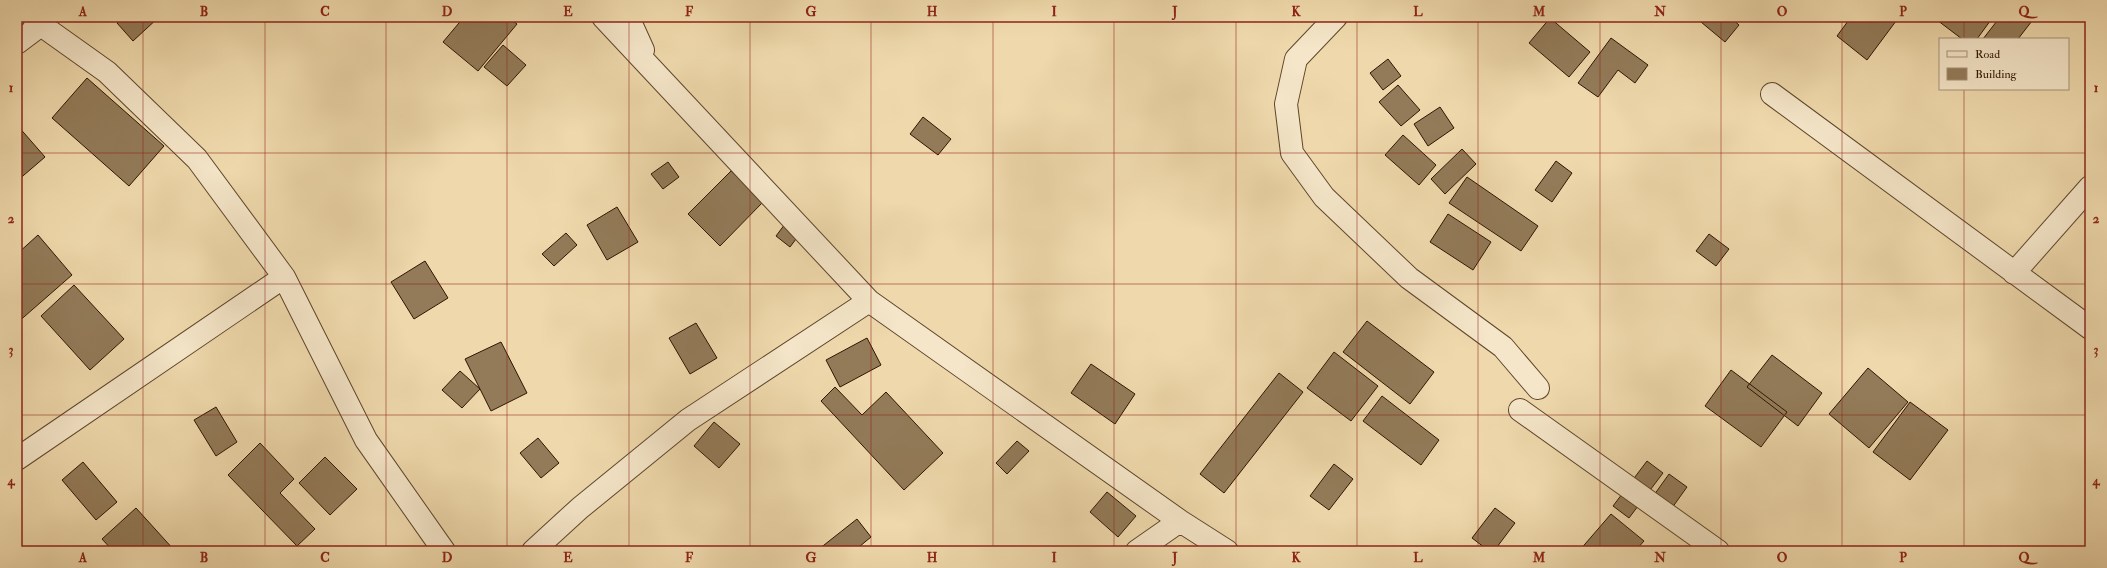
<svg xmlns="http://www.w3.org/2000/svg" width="2107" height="568" font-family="'IM FELL Double Pica',serif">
	<rect width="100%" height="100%" fill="#efd9ac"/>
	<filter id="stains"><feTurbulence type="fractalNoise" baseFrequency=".005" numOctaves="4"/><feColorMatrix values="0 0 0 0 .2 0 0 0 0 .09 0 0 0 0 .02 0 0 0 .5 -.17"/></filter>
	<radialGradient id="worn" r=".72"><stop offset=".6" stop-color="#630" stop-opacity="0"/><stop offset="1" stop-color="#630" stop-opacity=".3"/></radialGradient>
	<path fill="#937b59" stroke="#2f1500" d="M124,17H159L133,41L117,23Z
		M464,17H508L517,24L478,71L443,42Z
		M1695,17H1730L1739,25L1725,42Z
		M1851,17H1899L1867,60L1837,36Z
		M1933,17H1993L1977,39H1962Z
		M2000,17H2035L2018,39H1983Z
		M1550,18L1590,52L1569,77L1529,43Z
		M1611,38L1648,65L1635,83L1618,70L1598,97L1578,83Z
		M503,45L526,65L507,86L484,67Z
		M1388,59L1401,76L1383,90L1370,73Z
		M87,78L164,146L129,186L52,118Z
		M1398,85L1420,110L1401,126L1379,102Z
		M1440,107L1454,128L1428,146L1414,124Z
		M923,117L951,139L938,155L910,134Z
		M17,125L45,157L17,181Z
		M1403,135L1436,165L1419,185L1385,155Z
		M1462,149L1476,164L1445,194L1431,179Z
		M1556,161L1572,173L1552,202L1535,190Z
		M668,162L679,177L663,189L651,174Z
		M731,171L763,202L720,246L688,214Z
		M1467,177L1538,226L1521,251L1449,203Z
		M617,207L638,242L607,260L587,225Z
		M1448,214L1491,242L1473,270L1430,242Z
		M788,220L802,231L790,247L776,236Z
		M566,233L577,245L554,266L542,254Z
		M1709,234L1729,249L1716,266L1696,251Z
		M38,235L72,275L17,323V254Z
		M425,261L448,298L414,319L391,282Z
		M74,285L124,339L90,370L41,316Z
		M1367,321L1434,372L1410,404L1343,352Z
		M696,323L717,358L690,374L669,338Z
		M867,338L881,365L840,387L826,360Z
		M501,342L527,393L491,411L465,359Z
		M1334,352L1378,386L1351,421L1307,388Z
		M1772,355L1822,393L1798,426L1747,387Z
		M1091,364L1135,394L1115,424L1071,393Z
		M1868,368L1908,402L1869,448L1829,414Z
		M1731,370L1787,412L1761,447L1705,406Z
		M460,371L480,389L462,408L442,390Z
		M1279,373L1303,392L1224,493L1200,474Z
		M835,387L862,415L886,392L943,453L904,490L821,401Z
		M1382,396L1439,440L1421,465L1363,421Z
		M1910,402L1948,430L1910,480L1873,452Z
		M216,407L237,442L216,456L194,420Z
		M714,422L740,444L719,468L694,446Z
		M538,438L559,463L541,478L520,453Z
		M1017,441L1029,451L1007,474L996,463Z
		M260,443L294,479L280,493L315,529L297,546L228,475Z
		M325,457L357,489L330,515L299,483Z
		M1647,461L1663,473L1629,518L1613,506Z
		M83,462L117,502L96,520L62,480Z
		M1334,464L1353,479L1329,510L1310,496Z
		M1669,474L1687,487L1662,522L1644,509Z
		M1107,492L1136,516L1118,537L1090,512Z
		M136,508L175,551H113L102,539Z
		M1495,508L1515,523L1494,551H1489L1472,538Z
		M1611,514L1644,541L1635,551H1579Z
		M857,519L871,537L854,551H821L819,549Z"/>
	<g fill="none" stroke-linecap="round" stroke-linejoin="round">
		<g stroke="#5f462b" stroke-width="24">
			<path id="minor" d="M33,17L41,25L107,72L197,159L284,277L366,440L444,551
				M603,17L869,301L1180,521L1227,551
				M628,17L643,50
				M1336,17L1296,59L1286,104L1292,153L1324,197L1409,278L1503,347L1538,388
				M17,43L41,25
				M1772,94L2090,328
				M2014,273L2090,187
				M1520,410L1718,551
				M17,459L284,277
				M533,551L580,508L688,420L869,301
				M1137,551L1180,521"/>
		</g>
		<use href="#minor" stroke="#f5e6c9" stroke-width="22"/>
	</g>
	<path fill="none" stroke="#8f2418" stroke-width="1" stroke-opacity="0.55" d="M143,17V551M265,17V551M386,17V551M507,17V551M629,17V551M750,17V551M871,17V551M993,17V551M1114,17V551M1236,17V551M1357,17V551M1478,17V551M1600,17V551M1721,17V551M1842,17V551M1964,17V39M1964,89V551M17,153H2090M17,284H2090M17,415H2090"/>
	<rect width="2107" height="568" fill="none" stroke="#efd9ac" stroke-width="44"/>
	<rect x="1939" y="38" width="130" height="52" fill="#f5e6c9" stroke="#a69279"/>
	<rect x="1947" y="51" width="20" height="6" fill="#f5e6c9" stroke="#a69279"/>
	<text x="1975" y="58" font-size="12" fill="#2f1500">Road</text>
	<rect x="1947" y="68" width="20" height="12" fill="#937b59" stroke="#a69279"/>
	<text x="1975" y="78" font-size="12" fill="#2f1500">Building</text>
	<rect x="22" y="22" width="2063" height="524" fill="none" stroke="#8f2418" stroke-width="1.5"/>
	<g font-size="13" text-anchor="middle" font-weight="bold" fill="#8f2418">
		<text x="83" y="16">A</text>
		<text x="204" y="16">B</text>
		<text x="325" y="16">C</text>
		<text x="447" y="16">D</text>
		<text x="568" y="16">E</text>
		<text x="689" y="16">F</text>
		<text x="811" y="16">G</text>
		<text x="932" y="16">H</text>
		<text x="1054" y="16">I</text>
		<text x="1175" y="16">J</text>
		<text x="1296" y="16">K</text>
		<text x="1418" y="16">L</text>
		<text x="1539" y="16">M</text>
		<text x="1660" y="16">N</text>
		<text x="1782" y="16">O</text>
		<text x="1903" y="16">P</text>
		<text x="2024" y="16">Q</text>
		<text x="11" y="92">1</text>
		<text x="2096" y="92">1</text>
		<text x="11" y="223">2</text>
		<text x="2096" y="223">2</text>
		<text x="11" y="354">3</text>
		<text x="2096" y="354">3</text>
		<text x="11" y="485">4</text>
		<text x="2096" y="485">4</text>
		<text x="83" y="562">A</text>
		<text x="204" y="562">B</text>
		<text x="325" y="562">C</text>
		<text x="447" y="562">D</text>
		<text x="568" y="562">E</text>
		<text x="689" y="562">F</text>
		<text x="811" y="562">G</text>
		<text x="932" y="562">H</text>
		<text x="1054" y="562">I</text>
		<text x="1175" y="562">J</text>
		<text x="1296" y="562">K</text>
		<text x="1418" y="562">L</text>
		<text x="1539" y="562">M</text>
		<text x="1660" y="562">N</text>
		<text x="1782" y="562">O</text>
		<text x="1903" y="562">P</text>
		<text x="2024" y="562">Q</text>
	</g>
	<rect width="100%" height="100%" filter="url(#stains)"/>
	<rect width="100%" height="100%" fill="url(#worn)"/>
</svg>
